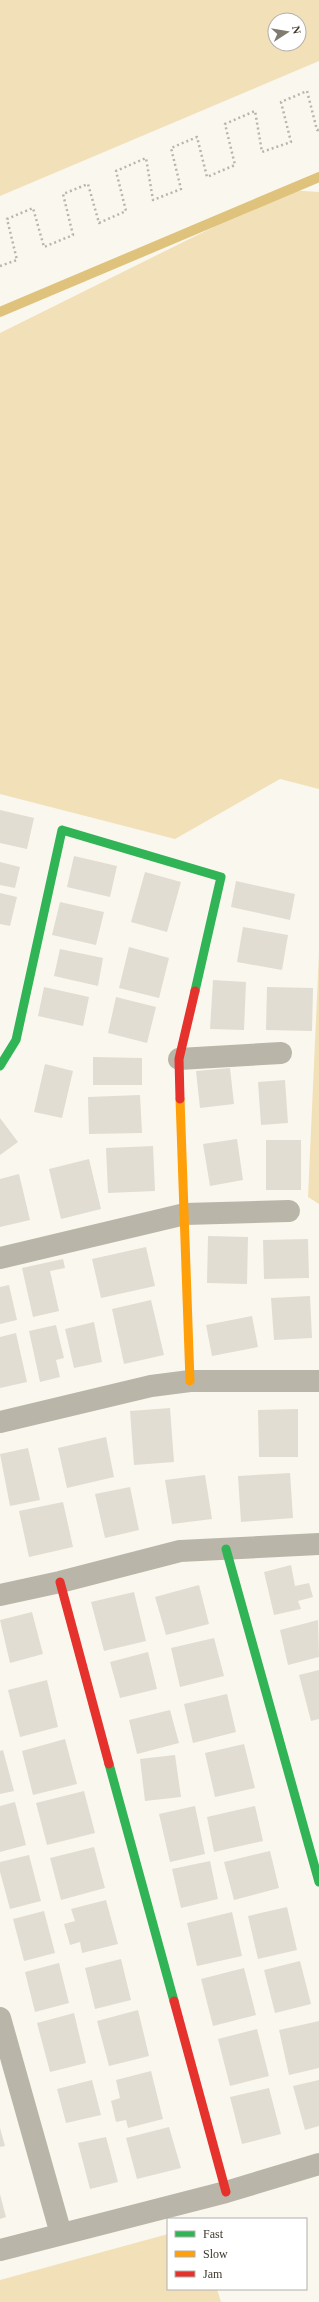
<svg xmlns="http://www.w3.org/2000/svg" width="319" height="2302" font-family="Georgia,serif">
	<rect width="100%" height="100%" fill="#faf7ef"/>
	<path fill="#f2e0b8" fill-rule="evenodd" d="M0,0H319V61L0,196ZM275,20H299V44H275Z
		M288,190L319,192V789L280,779L175,839L0,794V333Z
		M319,953V1204L308,1197Z
		M168,2234V2289H217L221,2302H0V2280Z"/>
	<g fill="none" stroke-linecap="round" stroke-linejoin="round">
		<path stroke="#dfc37d" stroke-width="10" d="M0,312L319,177"/>
	</g>
	<path fill="#e2ddd2" d="M0,810L34,818L27,849L0,843Z
		M74,856L117,866L110,897L67,887Z
		M0,862L20,867L15,888L0,885Z
		M145,872L181,882L167,932L131,922Z
		M236,881L295,894L290,920L231,907Z
		M0,893L17,897L10,926L0,924Z
		M60,902L104,912L96,945L52,935Z
		M243,927L288,935L282,970L237,962Z
		M129,947L169,958L159,998L119,988Z
		M60,949L103,958L98,986L54,976Z
		M213,980L246,982L244,1030L210,1029Z
		M44,987L89,997L83,1026L38,1016Z
		M267,987L313,988L312,1031L266,1030Z
		M116,997L156,1007L147,1043L108,1033Z
		M93,1057L142,1058V1085H93Z
		M45,1064L73,1071L62,1118L34,1112Z
		M230,1068L234,1104L200,1108L196,1071Z
		M285,1080L288,1123L261,1125L258,1082Z
		M140,1095L142,1133L89,1134L88,1097Z
		M0,1118L18,1142L0,1155Z
		M237,1139L243,1180L210,1186L203,1144Z
		M266,1140H301V1190H266Z
		M153,1146L155,1191L108,1193L106,1148Z
		M89,1159L101,1209L61,1219L49,1169Z
		M19,1174L30,1220L0,1227V1179Z
		M208,1236L248,1237L247,1284L207,1283Z
		M308,1239L309,1278L264,1279L263,1240Z
		M146,1247L155,1286L101,1298L92,1259Z
		M63,1259L65,1268L50,1271L59,1311L33,1317L22,1268Z
		M9,1285L17,1320L0,1324V1287Z
		M310,1296L312,1338L274,1340L271,1298Z
		M151,1300L164,1355L124,1364L112,1309Z
		M252,1316L258,1347L212,1356L206,1325Z
		M94,1322L102,1362L74,1368L65,1329Z
		M56,1325L64,1358L56,1360L60,1377L40,1382L29,1331Z
		M16,1333L27,1382L0,1388V1337Z
		M170,1408L174,1462L134,1465L130,1411Z
		M298,1409V1457H259L258,1410Z
		M106,1437L114,1477L67,1488L58,1448Z
		M28,1448L40,1500L10,1506L0,1454Z
		M290,1473L293,1518L241,1522L238,1476Z
		M205,1475L212,1519L172,1524L165,1480Z
		M130,1487L139,1530L105,1538L95,1494Z
		M63,1502L73,1547L29,1557L19,1511Z
		M291,1565L295,1586L309,1583L313,1597L298,1601L301,1609L274,1615L264,1572Z
		M199,1585L209,1624L166,1635L155,1597Z
		M134,1592L146,1641L104,1651L91,1602Z
		M32,1612L43,1654L10,1663L0,1620Z
		M318,1620L319,1657L288,1665L280,1630Z
		M214,1638L224,1676L180,1687L171,1648Z
		M148,1652L157,1689L120,1698L110,1662Z
		M319,1670V1719L311,1721L299,1675Z
		M47,1680L58,1727L20,1737L8,1690Z
		M227,1694L236,1732L193,1743L184,1704Z
		M170,1710L179,1743L137,1754L129,1720Z
		M65,1739L77,1784L33,1795L22,1751Z
		M244,1744L255,1788L215,1797L205,1753Z
		M3,1750L14,1791L0,1794V1751Z
		M175,1755L181,1797L145,1801L140,1759Z
		M84,1791L95,1833L47,1845L36,1803Z
		M15,1802L26,1845L0,1852V1806Z
		M195,1806L205,1854L170,1862L159,1814Z
		M255,1806L263,1841L214,1852L207,1817Z
		M94,1847L105,1888L61,1900L50,1858Z
		M270,1851L279,1888L234,1900L224,1862Z
		M29,1855L41,1901L10,1909L0,1872V1862Z
		M210,1861L218,1899L181,1908L172,1869Z
		M106,1900L118,1944L82,1953L80,1942L70,1945L64,1924L75,1921L71,1909Z
		M287,1907L297,1950L258,1959L248,1916Z
		M44,1911L55,1953L24,1961L13,1919Z
		M232,1912L242,1956L197,1966L187,1923Z
		M121,1959L131,2000L95,2009L85,1968Z
		M300,1961L311,2004L275,2013L264,1970Z
		M59,1963L69,2003L35,2012L25,1972Z
		M244,1968L256,2015L213,2026L201,1979Z
		M138,2010L149,2056L109,2066L97,2021Z
		M74,2013L86,2063L50,2072L37,2023Z
		M319,2021V2068L289,2075L279,2030Z
		M257,2029L269,2076L230,2086L218,2039Z
		M151,2071L163,2119L128,2128L126,2120L116,2122L111,2101L120,2098L116,2080Z
		M92,2080L101,2115L66,2123L57,2089Z
		M319,2080V2126L305,2130L293,2086Z
		M269,2088L281,2134L242,2144L230,2097Z
		M169,2127L181,2168L137,2179L126,2138Z
		M0,2128L5,2146L0,2147Z
		M106,2137L118,2182L90,2189L78,2143Z
		M0,2194L6,2217L0,2219Z"/>
	<g fill="none" stroke-linecap="round" stroke-linejoin="round">
		<path stroke="#b9b5ab" stroke-width="2.5" stroke-dasharray="2 3" stroke-linecap="butt" d="M0,266L17,260L7,219L33,208L44,247L73,235L63,194L88,184L99,223L126,211L116,171L146,158L153,200L181,189L171,148L197,137L207,177L235,165L225,124L255,111L262,152L291,142L281,102L307,91L317,130H319"/>
		<path stroke="#b9b5a8" stroke-width="22" d="M179,1059L281,1053
			M0,1258L185,1214L289,1211
			M0,1422L151,1386L190,1381H319
			M0,1595L60,1582L180,1551L319,1544
			M0,2018L61,2234
			M0,2250L226,2192L319,2164"/>
		<path stroke="#30b455" stroke-width="9" d="M0,1066L16,1040L62,830L221,877L195,991
			M226,1549L319,1882
			M109,1764L174,2001"/>
		<path stroke="#ff9f0a" stroke-width="9" d="M180,1099L190,1381"/>
		<path stroke="#e5322d" stroke-width="9" d="M180,1099L179,1059L195,991
			M60,1582L109,1764
			M174,2001L226,2192"/>
	</g>
	<rect x="167" y="2218" width="140" height="72" fill="#ffffff" stroke="#b2afaa"/>
	<rect x="175" y="2231" width="20" height="6" fill="#30b455" stroke="#b2afaa"/>
	<text x="203" y="2238" font-size="12" fill="#3e382b">Fast</text>
	<rect x="175" y="2251" width="20" height="6" fill="#ff9f0a" stroke="#b2afaa"/>
	<text x="203" y="2258" font-size="12" fill="#3e382b">Slow</text>
	<rect x="175" y="2271" width="20" height="6" fill="#e5322d" stroke="#b2afaa"/>
	<text x="203" y="2278" font-size="12" fill="#3e382b">Jam</text>
	<g transform="translate(287 32) rotate(78)"><circle r="19" fill="#ffffff" stroke="#b2afaa"/>
	<path d="M0-3L7 15L0 10L-7 15Z" fill="#807b70"/>
	<text y="-6" font-size="11" font-weight="bold" text-anchor="middle" fill="#3e382b">N</text>
	</g>
</svg>
